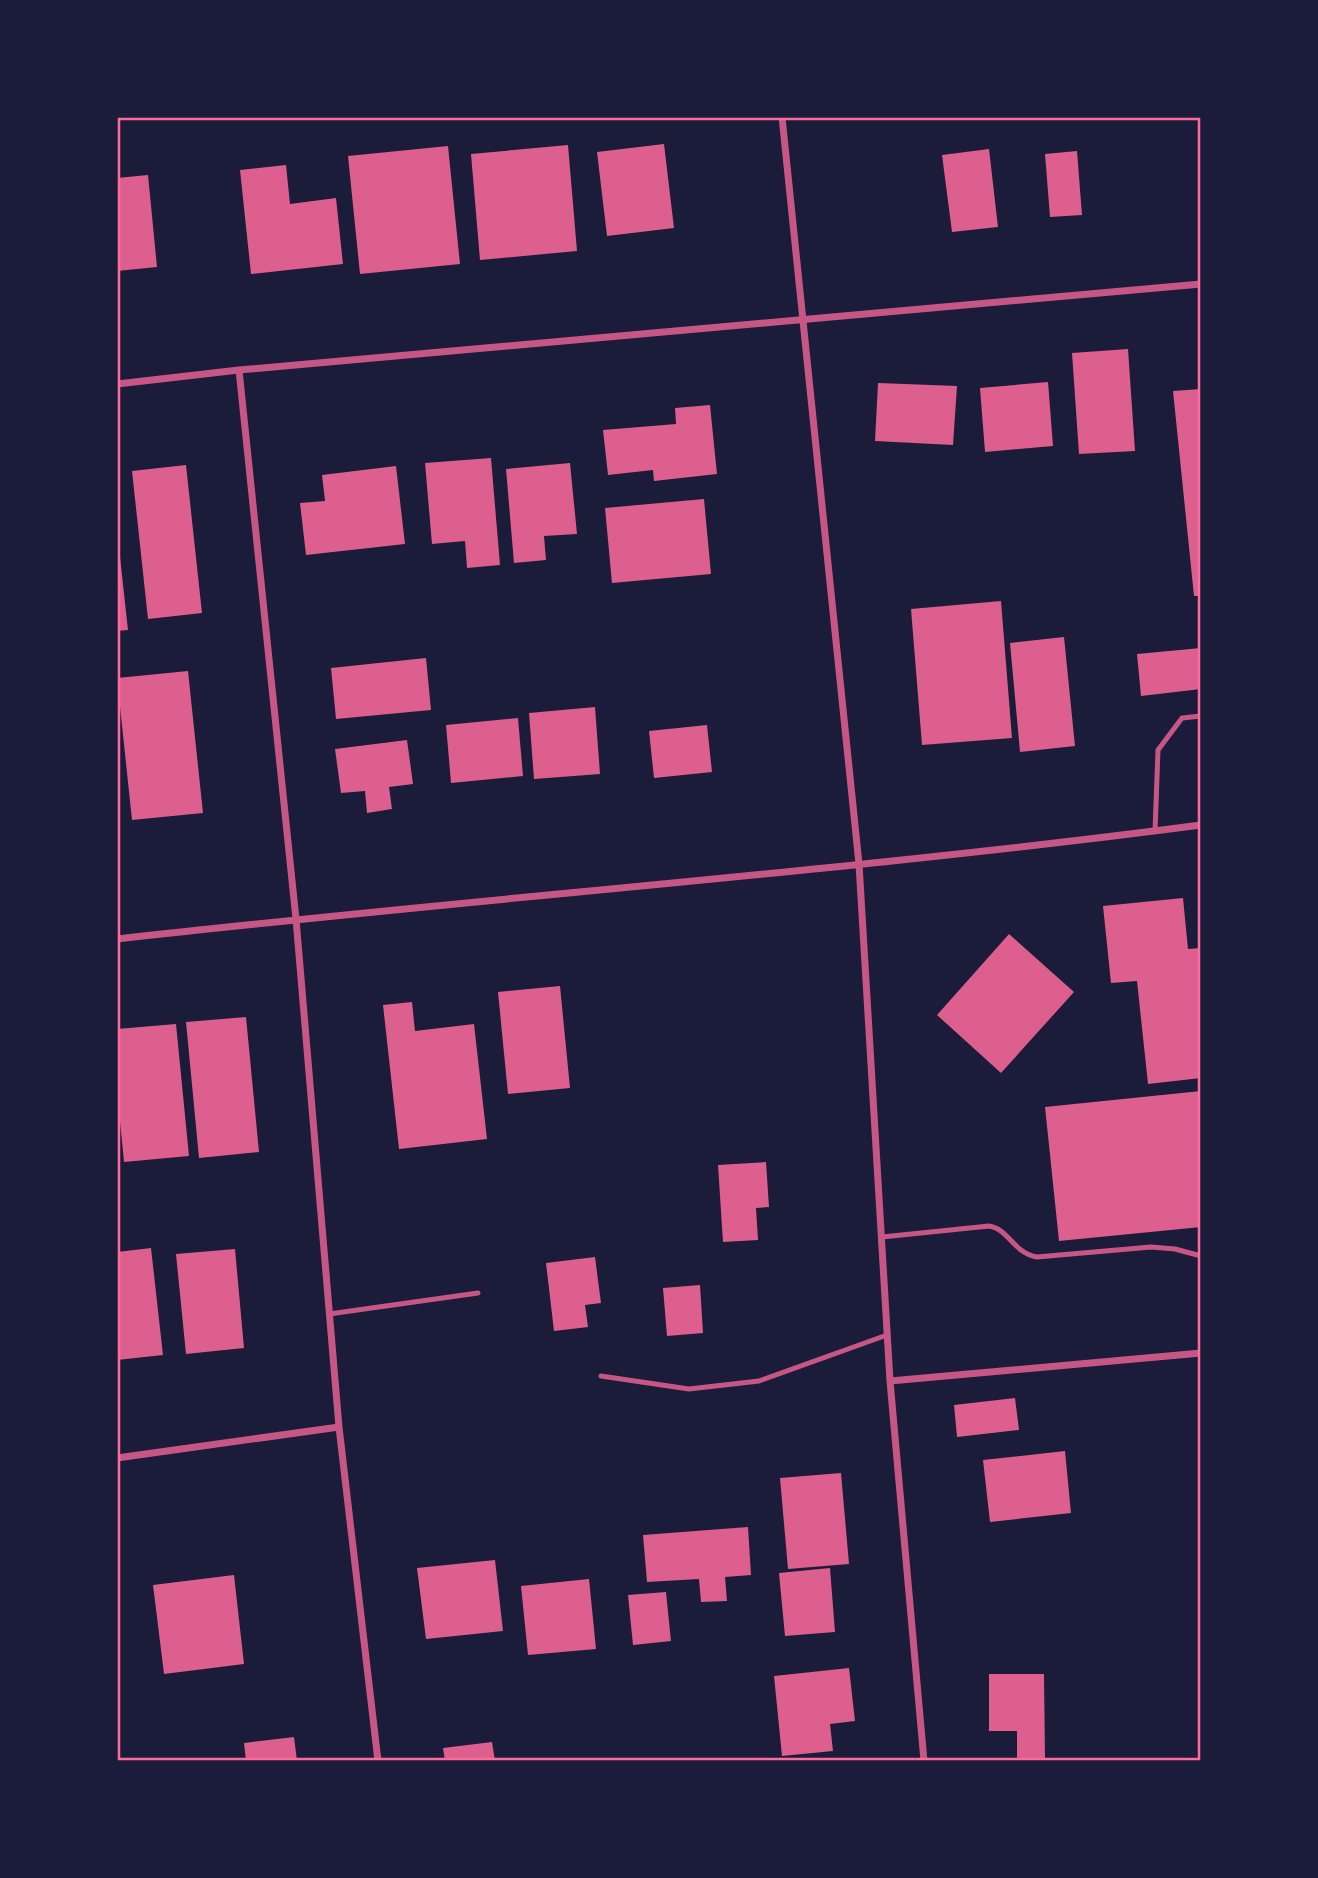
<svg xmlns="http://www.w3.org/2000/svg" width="1318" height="1878" font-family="'DM Sans',sans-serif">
	<rect width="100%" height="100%" fill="#1b1b3a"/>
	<path fill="#dd5f8e" d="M664,144L674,228L607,236L597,152Z
		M568,145L577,251L480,260L471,154Z
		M448,146L460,264L360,274L348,156Z
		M989,149L998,227L952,232L942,155Z
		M1077,151L1082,215L1050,217L1045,154Z
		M286,165L290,204L336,198L343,264L251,274L240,170Z
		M148,175L157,267L117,271V178Z
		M1128,349L1135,451L1079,454L1072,353Z
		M1048,382L1053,446L985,452L980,388Z
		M878,383L957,386L953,445L875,441Z
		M1201,389V596H1194L1173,391Z
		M710,405L717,474L654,481L653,470L608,475L603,430L676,424L675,408Z
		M491,458L500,565L467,568L465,541L432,544L425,463Z
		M570,463L577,534L544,536L546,560L514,563L506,469Z
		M186,465L202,613L148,619L132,471Z
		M396,466L405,544L306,555L300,503L325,501L322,475Z
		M704,499L711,574L612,583L605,508Z
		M117,557H120L128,630L117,631Z
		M1001,601L1012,738L922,745L911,609Z
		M1064,637L1075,746L1020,752L1010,643Z
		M1201,648V689L1141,696L1137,654Z
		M426,658L431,710L336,719L331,668Z
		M188,671L203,813L132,820L117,678Z
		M595,707L600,774L534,779L529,713Z
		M518,718L523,776L451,783L446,725Z
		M707,725L712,772L654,778L649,731Z
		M407,740L413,784L389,787L392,809L367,813L365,791L341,793L335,749Z
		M1183,898L1188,949L1201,948V1078L1148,1084L1137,981L1111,983L1103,906Z
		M1009,934L1074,992L1001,1073L937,1015Z
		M560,986L570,1088L508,1094L498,992Z
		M412,1002L415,1031L474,1024L487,1139L399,1149L383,1005Z
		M246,1017L259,1152L199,1158L186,1022Z
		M176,1024L189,1156L124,1162L117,1090V1029Z
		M1201,1091V1227L1059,1241L1045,1107Z
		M766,1162L769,1207L756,1208L758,1240L723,1242L718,1165Z
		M151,1248L163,1355L117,1360V1252Z
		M235,1249L244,1348L186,1354L176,1254Z
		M595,1257L601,1303L585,1305L588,1327L554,1331L546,1263Z
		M700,1285L703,1333L667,1336L663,1288Z
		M1015,1398L1019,1430L957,1437L954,1405Z
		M1065,1451L1071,1513L990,1522L983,1460Z
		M841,1473L849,1564L788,1569L780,1478Z
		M748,1527L751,1575L725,1577L727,1601L701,1602L699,1579L647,1582L643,1535Z
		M495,1560L503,1631L426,1639L417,1568Z
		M830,1568L835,1632L785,1636L779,1573Z
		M234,1575L244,1664L164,1674L153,1585Z
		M589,1579L596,1649L528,1655L521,1586Z
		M666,1592L671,1641L633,1645L628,1595Z
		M849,1668L855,1721L830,1724L833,1751L782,1756L774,1676Z
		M989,1674H1044L1045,1759H1017V1731H989Z
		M294,1737L297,1761H246L244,1743Z
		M492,1742L495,1761H445L443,1748Z"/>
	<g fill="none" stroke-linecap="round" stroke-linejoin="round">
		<path stroke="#c65784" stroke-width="5" d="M1155,831L1158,750L1182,718L1201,716
			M882,1237L989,1226C1009,1229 1013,1253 1037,1257L1151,1247L1175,1249L1201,1256
			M329,1314L478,1293
			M601,1376L689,1389L759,1381L887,1335"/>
		<path stroke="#c65784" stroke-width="7" d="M782,117L859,864L890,1381L924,1761
			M239,370L296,919L339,1427L378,1761
			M117,384L239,370L1201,284
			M117,939C478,898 841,872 1201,825
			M890,1381L1201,1353
			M117,1458L339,1427"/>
	</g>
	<rect width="1318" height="1878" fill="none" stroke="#1b1b3a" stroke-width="238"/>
	<rect x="119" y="119" width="1080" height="1640" fill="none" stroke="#ff6b9d" stroke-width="2.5"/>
</svg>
